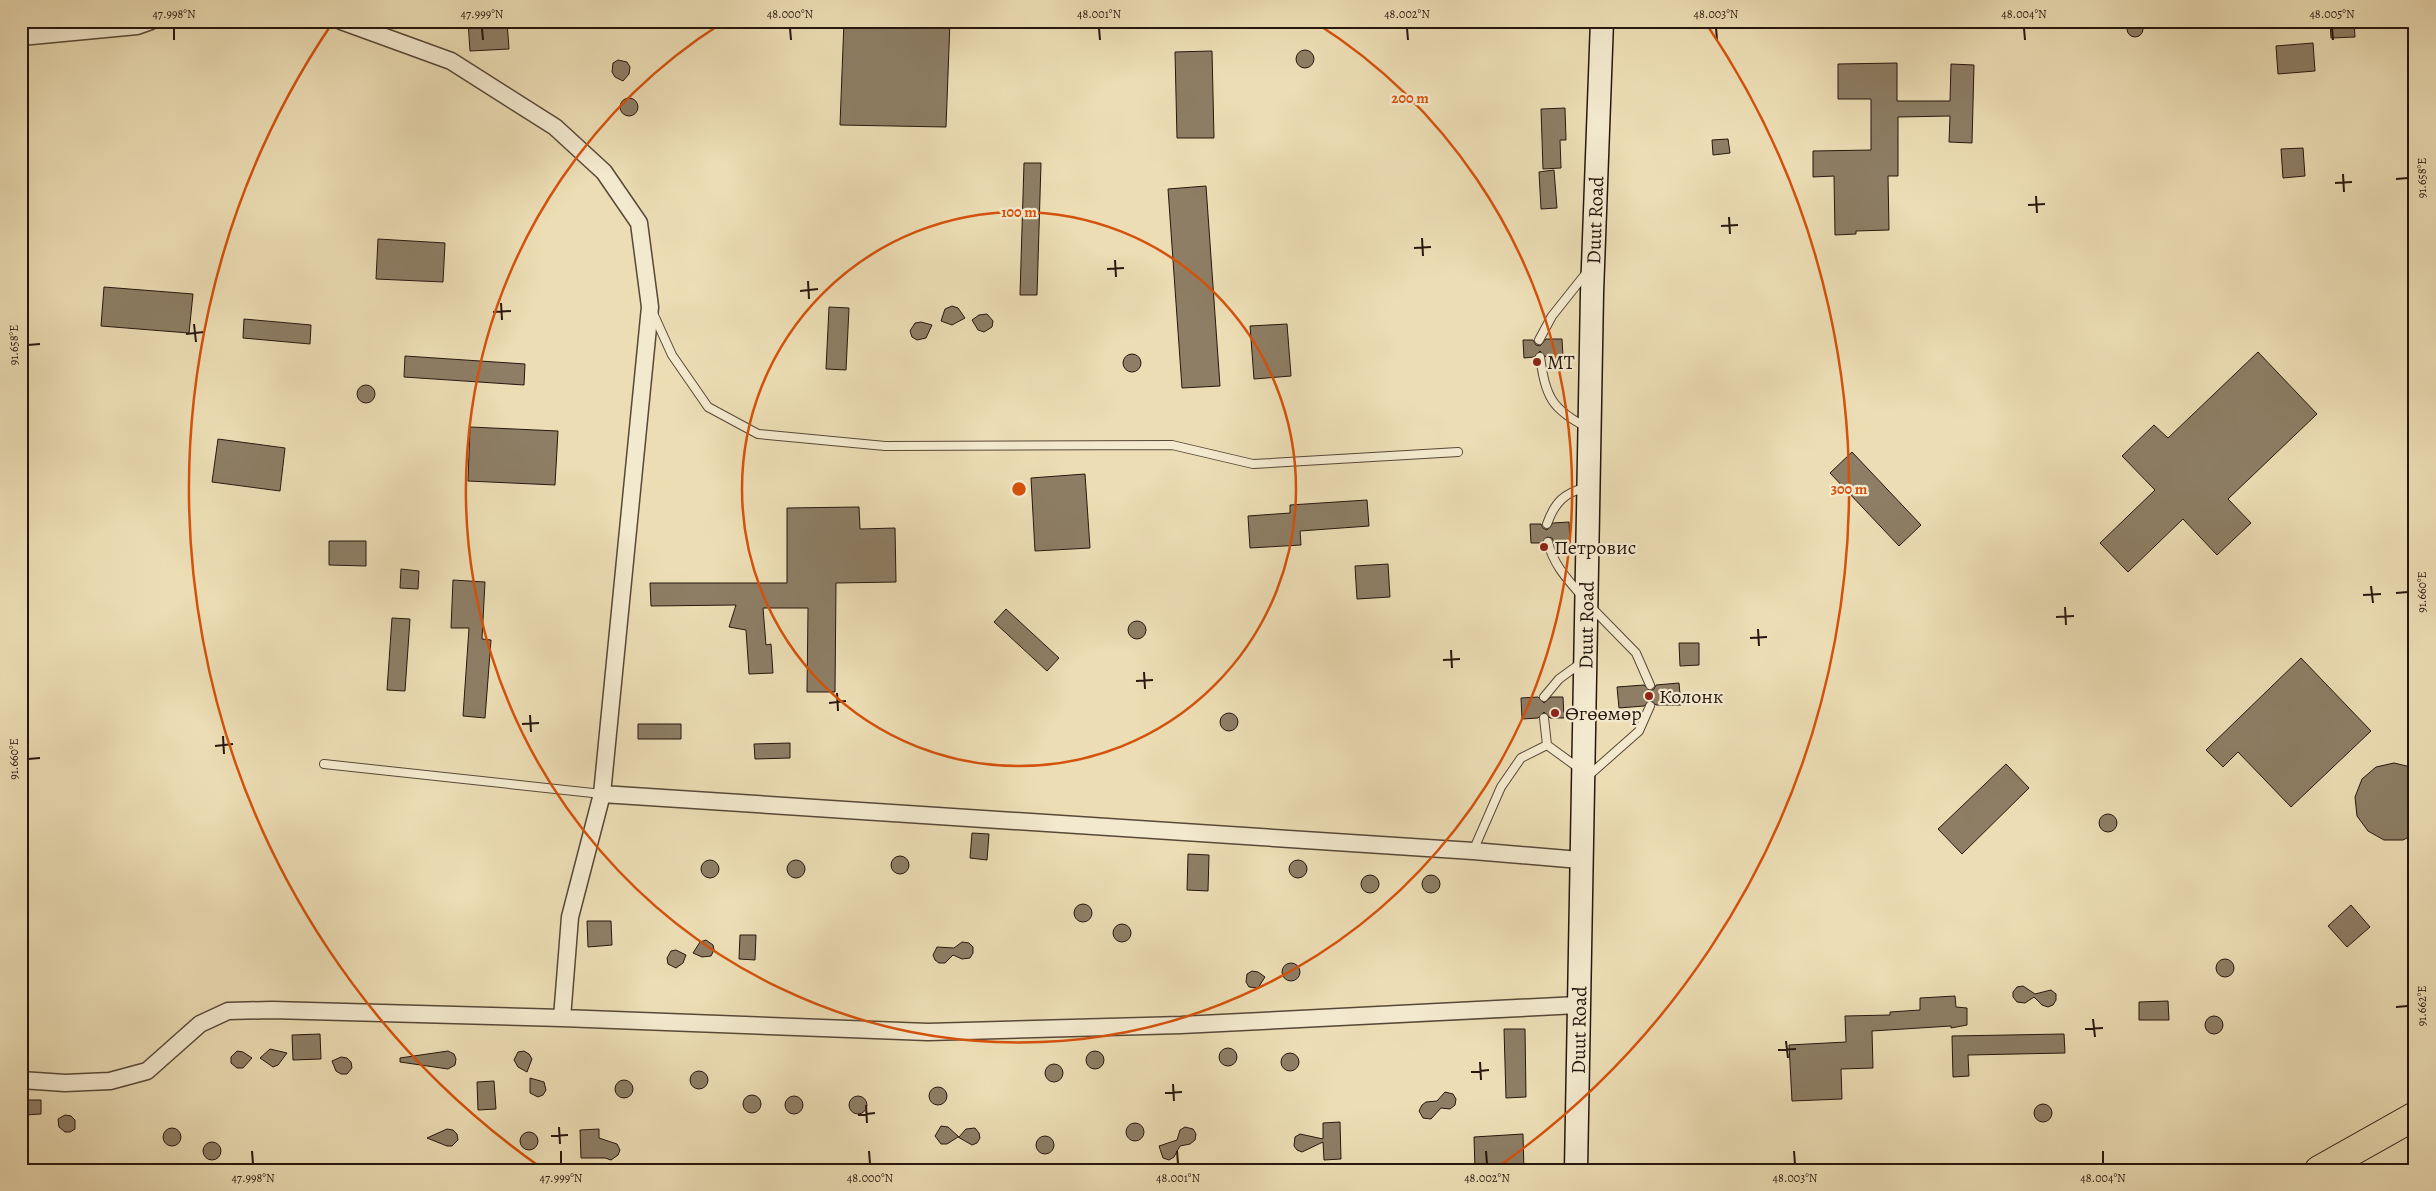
<svg xmlns="http://www.w3.org/2000/svg" width="2436" height="1191" font-family="Alegreya,serif">
	<rect width="100%" height="100%" fill="#ecddb4"/>
	<filter id="stains"><feTurbulence type="fractalNoise" baseFrequency=".004" numOctaves="4"/><feColorMatrix values="0 0 0 0 .2 0 0 0 0 .09 0 0 0 0 .02 0 0 0 .5 -.17"/></filter>
	<radialGradient id="worn" r=".72"><stop offset=".6" stop-color="#630" stop-opacity="0"/><stop offset="1" stop-color="#630" stop-opacity=".3"/></radialGradient>
	<path fill="#8d7e65" stroke="#27170f" d="M468,21H507L509,49L470,51Z
		M844,21H950L946,127L840,125Z
		M2330,21H2354L2355,37L2331,38Z
		M2127 29a8 8 0 1 1 16 0a8 8 0 1 1-16 0Z
		M2313,43L2315,71L2278,74L2276,46Z
		M1296 59a9 9 0 1 1 18 0a9 9 0 1 1-18 0Z
		M1212,51L1214,138H1177L1175,52Z
		M618,60L627,62L630,67L629,74L623,81L615,77L612,72L613,63Z
		M1897,63V101H1950L1951,64L1974,65L1972,143L1949,142L1950,116L1898,117V176H1888L1889,230L1856,231V234L1835,235L1834,176L1813,177V151L1871,150V99H1838V64Z
		M620 107a9 9 0 1 1 18 0a9 9 0 1 1-18 0Z
		M1565,108L1566,140H1560L1561,168L1543,169L1541,109Z
		M1728,139L1730,153L1713,155L1712,140Z
		M2303,148L2305,176L2283,178L2281,149Z
		M1024,163H1041L1037,295H1020Z
		M1554,170L1557,208L1541,209L1539,172Z
		M1206,186L1220,386L1182,388L1168,189Z
		M378,239L445,243L443,282L376,279Z
		M104,287L193,294L189,333L101,326Z
		M952,306L958,308L965,318L952,325L941,321L945,309Z
		M829,307L849,308L846,370L826,369Z
		M987,314L993,321L992,327L984,332L978,330L972,320L979,315Z
		M244,319L311,325L310,344L243,338Z
		M921,322L932,325L926,338L917,340L912,337L910,331L915,323Z
		M1287,324L1291,376L1254,379L1250,326Z
		M1546,339H1562L1563,356L1546,357L1540,351L1534,357L1524,358L1523,340H1533L1536,345L1540,346Z
		M2258,352L2317,414L2228,499L2251,523L2217,555L2183,519L2128,572L2100,543L2155,490L2122,456L2154,425L2168,438Z
		M1123 363a9 9 0 1 1 18 0a9 9 0 1 1-18 0Z
		M405,356L525,364L524,385L404,377Z
		M357 394a9 9 0 1 1 18 0a9 9 0 1 1-18 0Z
		M470,427L558,431L555,485L468,481Z
		M218,439L285,448L280,491L212,482Z
		M1852,452L1921,525L1899,546L1830,473Z
		M1085,474L1090,548L1035,551L1031,478Z
		M1367,500L1369,526L1300,531L1301,545L1250,548L1248,516L1290,513V505Z
		M859,507L860,529L895,528L896,582L836,583L835,692H807L808,608H763L766,645L771,644L773,673L749,674L746,630L729,627L736,605L651,606L650,583H787V508Z
		M1569,522L1570,542H1554L1552,538L1547,537L1543,543H1531L1530,524H1541L1543,528L1547,530L1553,523Z
		M329,541H366V566L329,565Z
		M1388,564L1390,597L1357,599L1355,566Z
		M401,569L419,571L418,589L400,588Z
		M453,580L485,582L482,639L491,640L485,718L463,716L469,628H451Z
		M1006,609L1059,658L1047,671L994,622Z
		M392,618L410,619L405,691L387,690Z
		M1128 630a9 9 0 1 1 18 0a9 9 0 1 1-18 0Z
		M1679,643H1699V665L1680,666Z
		M2301,658L2371,731L2291,807L2238,752L2223,767L2206,750Z
		M1679,683L1681,705H1656L1650,700L1644,706L1619,708L1617,687L1644,685L1650,691L1654,689L1656,685Z
		M1538,697L1544,703L1551,697H1563L1564,718H1550L1544,712L1538,718L1522,719L1521,698Z
		M1220 722a9 9 0 1 1 18 0a9 9 0 1 1-18 0Z
		M638,724H681V739H638Z
		M790,743V758L755,759L754,744Z
		M2394,763L2415,768V834L2403,840H2384L2368,831L2357,816L2355,797L2362,779L2376,767Z
		M2006,764L2029,788L1962,854L1938,829Z
		M2099 823a9 9 0 1 1 18 0a9 9 0 1 1-18 0Z
		M972,833L989,834L987,860L970,858Z
		M1188,854L1209,855L1208,891L1187,890Z
		M891 865a9 9 0 1 1 18 0a9 9 0 1 1-18 0Z
		M787 869a9 9 0 1 1 18 0a9 9 0 1 1-18 0Z
		M1289 869a9 9 0 1 1 18 0a9 9 0 1 1-18 0Z
		M701 869a9 9 0 1 1 18 0a9 9 0 1 1-18 0Z
		M1361 884a9 9 0 1 1 18 0a9 9 0 1 1-18 0Z
		M1422 884a9 9 0 1 1 18 0a9 9 0 1 1-18 0Z
		M1074 913a9 9 0 1 1 18 0a9 9 0 1 1-18 0Z
		M2351,905L2370,927L2347,947L2328,926Z
		M587,921H611L612,945L588,947Z
		M1113 933a9 9 0 1 1 18 0a9 9 0 1 1-18 0Z
		M740,935H756L755,960L739,959Z
		M706,940L713,945L714,950L711,956L702,957L693,953L700,942Z
		M962,942L969,943L973,947V953L970,958L962,959L953,955L945,963H939L935,960L933,955L937,947L954,948Z
		M676,950L686,955L683,963L676,968L668,964L667,958L671,951Z
		M2216 968a9 9 0 1 1 18 0a9 9 0 1 1-18 0Z
		M1282 972a9 9 0 1 1 18 0a9 9 0 1 1-18 0Z
		M1252,971L1258,972L1265,977L1258,988L1249,987L1246,982L1247,974Z
		M2023,986L2035,994L2051,990L2056,994V1000L2053,1005L2048,1007L2042,1005L2034,997L2025,1003L2017,1002L2013,997V992L2017,987Z
		M1955,996L1956,1007L1967,1008V1025L1951,1028V1026L1872,1031L1873,1068L1841,1069L1842,1099L1792,1101L1789,1045L1846,1042L1845,1016L1890,1015V1012L1920,1010V998Z
		M2168,1001L2169,1020H2139V1002Z
		M2205 1025a9 9 0 1 1 18 0a9 9 0 1 1-18 0Z
		M1504,1029H1525L1526,1097L1506,1098Z
		M320,1034L321,1059L293,1060L292,1035Z
		M2064,1034L2065,1053L1968,1055L1969,1076L1953,1077L1952,1036Z
		M1219 1057a9 9 0 1 1 18 0a9 9 0 1 1-18 0Z
		M270,1049L287,1053L278,1065L273,1067L260,1058Z
		M237,1051L243,1052L252,1058L243,1068H237L231,1063V1057Z
		M448,1051L454,1054L456,1059L455,1065L448,1069L400,1062V1058Z
		M524,1051L529,1054L532,1059L527,1072L518,1067L514,1060L518,1052Z
		M1086 1060a9 9 0 1 1 18 0a9 9 0 1 1-18 0Z
		M1281 1062a9 9 0 1 1 18 0a9 9 0 1 1-18 0Z
		M341,1057L347,1058L351,1062L352,1068L347,1074H341L336,1071L332,1061Z
		M1045 1073a9 9 0 1 1 18 0a9 9 0 1 1-18 0Z
		M690 1080a9 9 0 1 1 18 0a9 9 0 1 1-18 0Z
		M530,1078L544,1082L546,1090L543,1095L538,1097L530,1093Z
		M615 1089a9 9 0 1 1 18 0a9 9 0 1 1-18 0Z
		M494,1081L496,1109L478,1110L477,1082Z
		M929 1096a9 9 0 1 1 18 0a9 9 0 1 1-18 0Z
		M1445,1092L1453,1094L1456,1099L1455,1105L1450,1109L1441,1108L1431,1119L1423,1118L1419,1111L1422,1105L1426,1102L1437,1101Z
		M743 1104a9 9 0 1 1 18 0a9 9 0 1 1-18 0Z
		M785 1105a9 9 0 1 1 18 0a9 9 0 1 1-18 0Z
		M849 1105a9 9 0 1 1 18 0a9 9 0 1 1-18 0Z
		M24,1100H41V1114L25,1115Z
		M2034 1113a9 9 0 1 1 18 0a9 9 0 1 1-18 0Z
		M65,1115L71,1116L75,1120V1129L70,1132H65L59,1127L58,1119Z
		M1340,1122L1341,1159L1324,1160L1323,1142L1302,1152L1297,1150L1294,1146L1295,1137L1300,1134L1323,1139V1123Z
		M1126 1132a9 9 0 1 1 18 0a9 9 0 1 1-18 0Z
		M941,1126L948,1127L959,1137L966,1129L975,1128L979,1133L980,1138L977,1143L972,1145L958,1137L947,1144H941L935,1136Z
		M1185,1127L1193,1129L1196,1134L1195,1140L1190,1144L1180,1146L1174,1157L1169,1160L1163,1158L1159,1146L1177,1140L1180,1130Z
		M163 1137a9 9 0 1 1 18 0a9 9 0 1 1-18 0Z
		M447,1129L453,1130L457,1134L458,1140L452,1146H447L427,1138Z
		M599,1129V1138L617,1144L620,1150L618,1155L611,1160L605,1158H581L580,1130Z
		M520 1141a9 9 0 1 1 18 0a9 9 0 1 1-18 0Z
		M1523,1134L1524,1170H1475L1474,1137Z
		M1036 1145a9 9 0 1 1 18 0a9 9 0 1 1-18 0Z
		M203 1151a9 9 0 1 1 18 0a9 9 0 1 1-18 0Z"/>
	<g fill="none" stroke-linecap="round" stroke-linejoin="round">
		<g stroke="#584838" stroke-width="10">
			<path id="lane" d="M653,313L672,355L708,407L758,434L885,446L1172,445L1253,464L1458,452
				M1539,340L1552,316L1587,272
				M1540,357C1546,397 1551,409 1588,428
				M1547,524C1555,502 1564,493 1587,487
				M1548,542C1553,564 1567,579 1581,595
				M1592,608L1636,653L1650,685
				M1544,697L1559,679L1581,663
				M1544,718L1547,745L1580,769
				M324,764L602,794
				M1587,777L1639,731L1650,706
				M1473,851L1501,787L1521,758L1547,745"/>
		</g>
		<g stroke="#584838" stroke-width="19">
			<path id="street" d="M341,21L451,61L555,127L604,172L639,223L650,307L602,794L570,917L562,1018L928,1032L1181,1025L1578,1005
				M21,37L137,26L151,21
				M602,794L1473,851L1580,860
				M21,1080L65,1083L110,1081L147,1071L200,1024L228,1011L272,1010L562,1018"/>
		</g>
		<g stroke="#27170f" stroke-width="25">
			<g id="secondary">
				<path id="s1" d="M1576,1170L1592,293L1602,21"/>
			</g>
		</g>
		<g stroke="#27170f" stroke-width="30">
			<path id="highway" d="M2319,1170L2415,1116"/>
		</g>
		<use href="#lane" stroke="#f3e9ce" stroke-width="8"/>
		<use href="#street" stroke="#f3e9ce" stroke-width="16"/>
		<use href="#secondary" stroke="#f3e9ce" stroke-width="22"/>
		<use href="#highway" stroke="#ecddb4" stroke-width="28"/>
	</g>
	<path fill="none" stroke="#27170f" stroke-width="2" d="M174,28V40M482,28L483,40M790,28L791,40M1099,28L1100,40M1407,28L1408,40M1716,28L1717,40M2024,28L2025,40M2332,28L2333,40M2343,174L2344,192M2396,179L2408,178M2335,183L2352,182M2036,196L2037,213M2028,205L2045,204M1729,217L1730,234M1721,226L1738,225M1422,238L1423,256M1414,248L1431,247M1115,260L1116,277M1107,269L1124,268M808,281L809,299M800,291L818,289M501,303L502,320M493,312L511,311M194,324L196,342M186,334L204,332M28,345L40,344M2371,586L2373,603M2396,593L2408,592M2363,595L2381,594M2065,607L2066,625M2056,617L2074,616M1758,629L1759,646M1750,638L1767,637M1451,650L1452,668M1443,660L1460,659M1144,672L1145,689M1136,681L1153,680M837,693L838,711M829,703L846,701M530,715L531,732M522,724L539,723M223,736L224,754M215,746L233,744M28,759L40,758M2396,1007L2408,1006M2093,1019L2095,1037M2085,1029L2103,1028M1786,1041L1788,1058M1778,1050L1796,1049M1480,1062L1481,1080M1471,1072L1489,1070M1173,1084L1174,1101M1165,1093L1182,1092M866,1105L867,1123M858,1115L875,1113M559,1127L560,1144M551,1136L568,1135M252,1151L253,1164M561,1151V1164M869,1151L870,1164M1177,1151L1178,1164M1486,1151L1487,1164M1794,1151L1795,1164M2103,1151V1164"/>
	<g fill="none" stroke="#d5520c" stroke-width="2.5">
		<circle cx="1019" cy="489" r="277"/>
		<path d="M1316 23A553 553 0 1 1 722 23"/>
		<path d="M543 1169A830 830 0 0 1 331 25M1707 25A830 830 0 0 1 1495 1169"/>
	</g>
	<g fill="#8f2418" stroke="#f3e9ce" stroke-width="2">
		<circle cx="1537" cy="362" r="5"/>
		<circle cx="1544" cy="547" r="5"/>
		<circle cx="1649" cy="696" r="5"/>
		<circle cx="1555" cy="713" r="5"/>
	</g>
	<g text-anchor="middle" dominant-baseline="central" stroke-width="4.5" stroke-linejoin="round" paint-order="stroke">
		<g font-size="20" fill="#27170f" stroke="#f3e9ce">
			<text stroke="none"><textPath href="#s1" startOffset="950">Duut Road</textPath></text>
			<text stroke="none"><textPath href="#s1" startOffset="545">Duut Road</textPath></text>
			<text stroke="none"><textPath href="#s1" startOffset="140">Duut Road</textPath></text>
		</g>
		<g font-size="20" fill="#27170f" stroke="#f3e9ce" text-anchor="start">
			<text x="1547" y="362">MT</text>
			<text x="1554" y="547">Петровиc</text>
			<text x="1659" y="696">Колонк</text>
			<text x="1565" y="713">Өгөөмөр</text>
		</g>
	</g>
	<circle cx="1019" cy="489" r="8" fill="#d5520c" stroke="#f3e9ce" stroke-width="2.5"/>
	<g font-size="15" text-anchor="middle" font-weight="bold" fill="#d5520c" stroke="#f3e9ce" stroke-width="4.5" stroke-linejoin="round" paint-order="stroke">
		<text x="1410" y="103">200 m</text>
		<text x="1019" y="217">100 m</text>
		<text x="1849" y="494">300 m</text>
	</g>
	<rect width="2436" height="1191" fill="none" stroke="#ecddb4" stroke-width="55"/>
	<rect x="28" y="28" width="2380" height="1136" fill="none" stroke="#27170f" stroke-width="2"/>
	<g font-size="12" text-anchor="middle" fill="#27170f">
		<text x="174" y="18">47.998°N</text>
		<text x="482" y="18">47.999°N</text>
		<text x="790" y="18">48.000°N</text>
		<text x="1099" y="18">48.001°N</text>
		<text x="1407" y="18">48.002°N</text>
		<text x="1716" y="18">48.003°N</text>
		<text x="2024" y="18">48.004°N</text>
		<text x="2332" y="18">48.005°N</text>
		<text transform="translate(2422 178) rotate(-90)" y="4">91.658°E</text>
		<text transform="translate(14 345) rotate(-90)" y="4">91.658°E</text>
		<text transform="translate(2422 592) rotate(-90)" y="4">91.660°E</text>
		<text transform="translate(14 759) rotate(-90)" y="4">91.660°E</text>
		<text transform="translate(2422 1006) rotate(-90)" y="4">91.662°E</text>
		<text x="253" y="1182">47.998°N</text>
		<text x="561" y="1182">47.999°N</text>
		<text x="870" y="1182">48.000°N</text>
		<text x="1178" y="1182">48.001°N</text>
		<text x="1487" y="1182">48.002°N</text>
		<text x="1795" y="1182">48.003°N</text>
		<text x="2103" y="1182">48.004°N</text>
	</g>
	<rect width="100%" height="100%" filter="url(#stains)"/>
	<rect width="100%" height="100%" fill="url(#worn)"/>
</svg>
